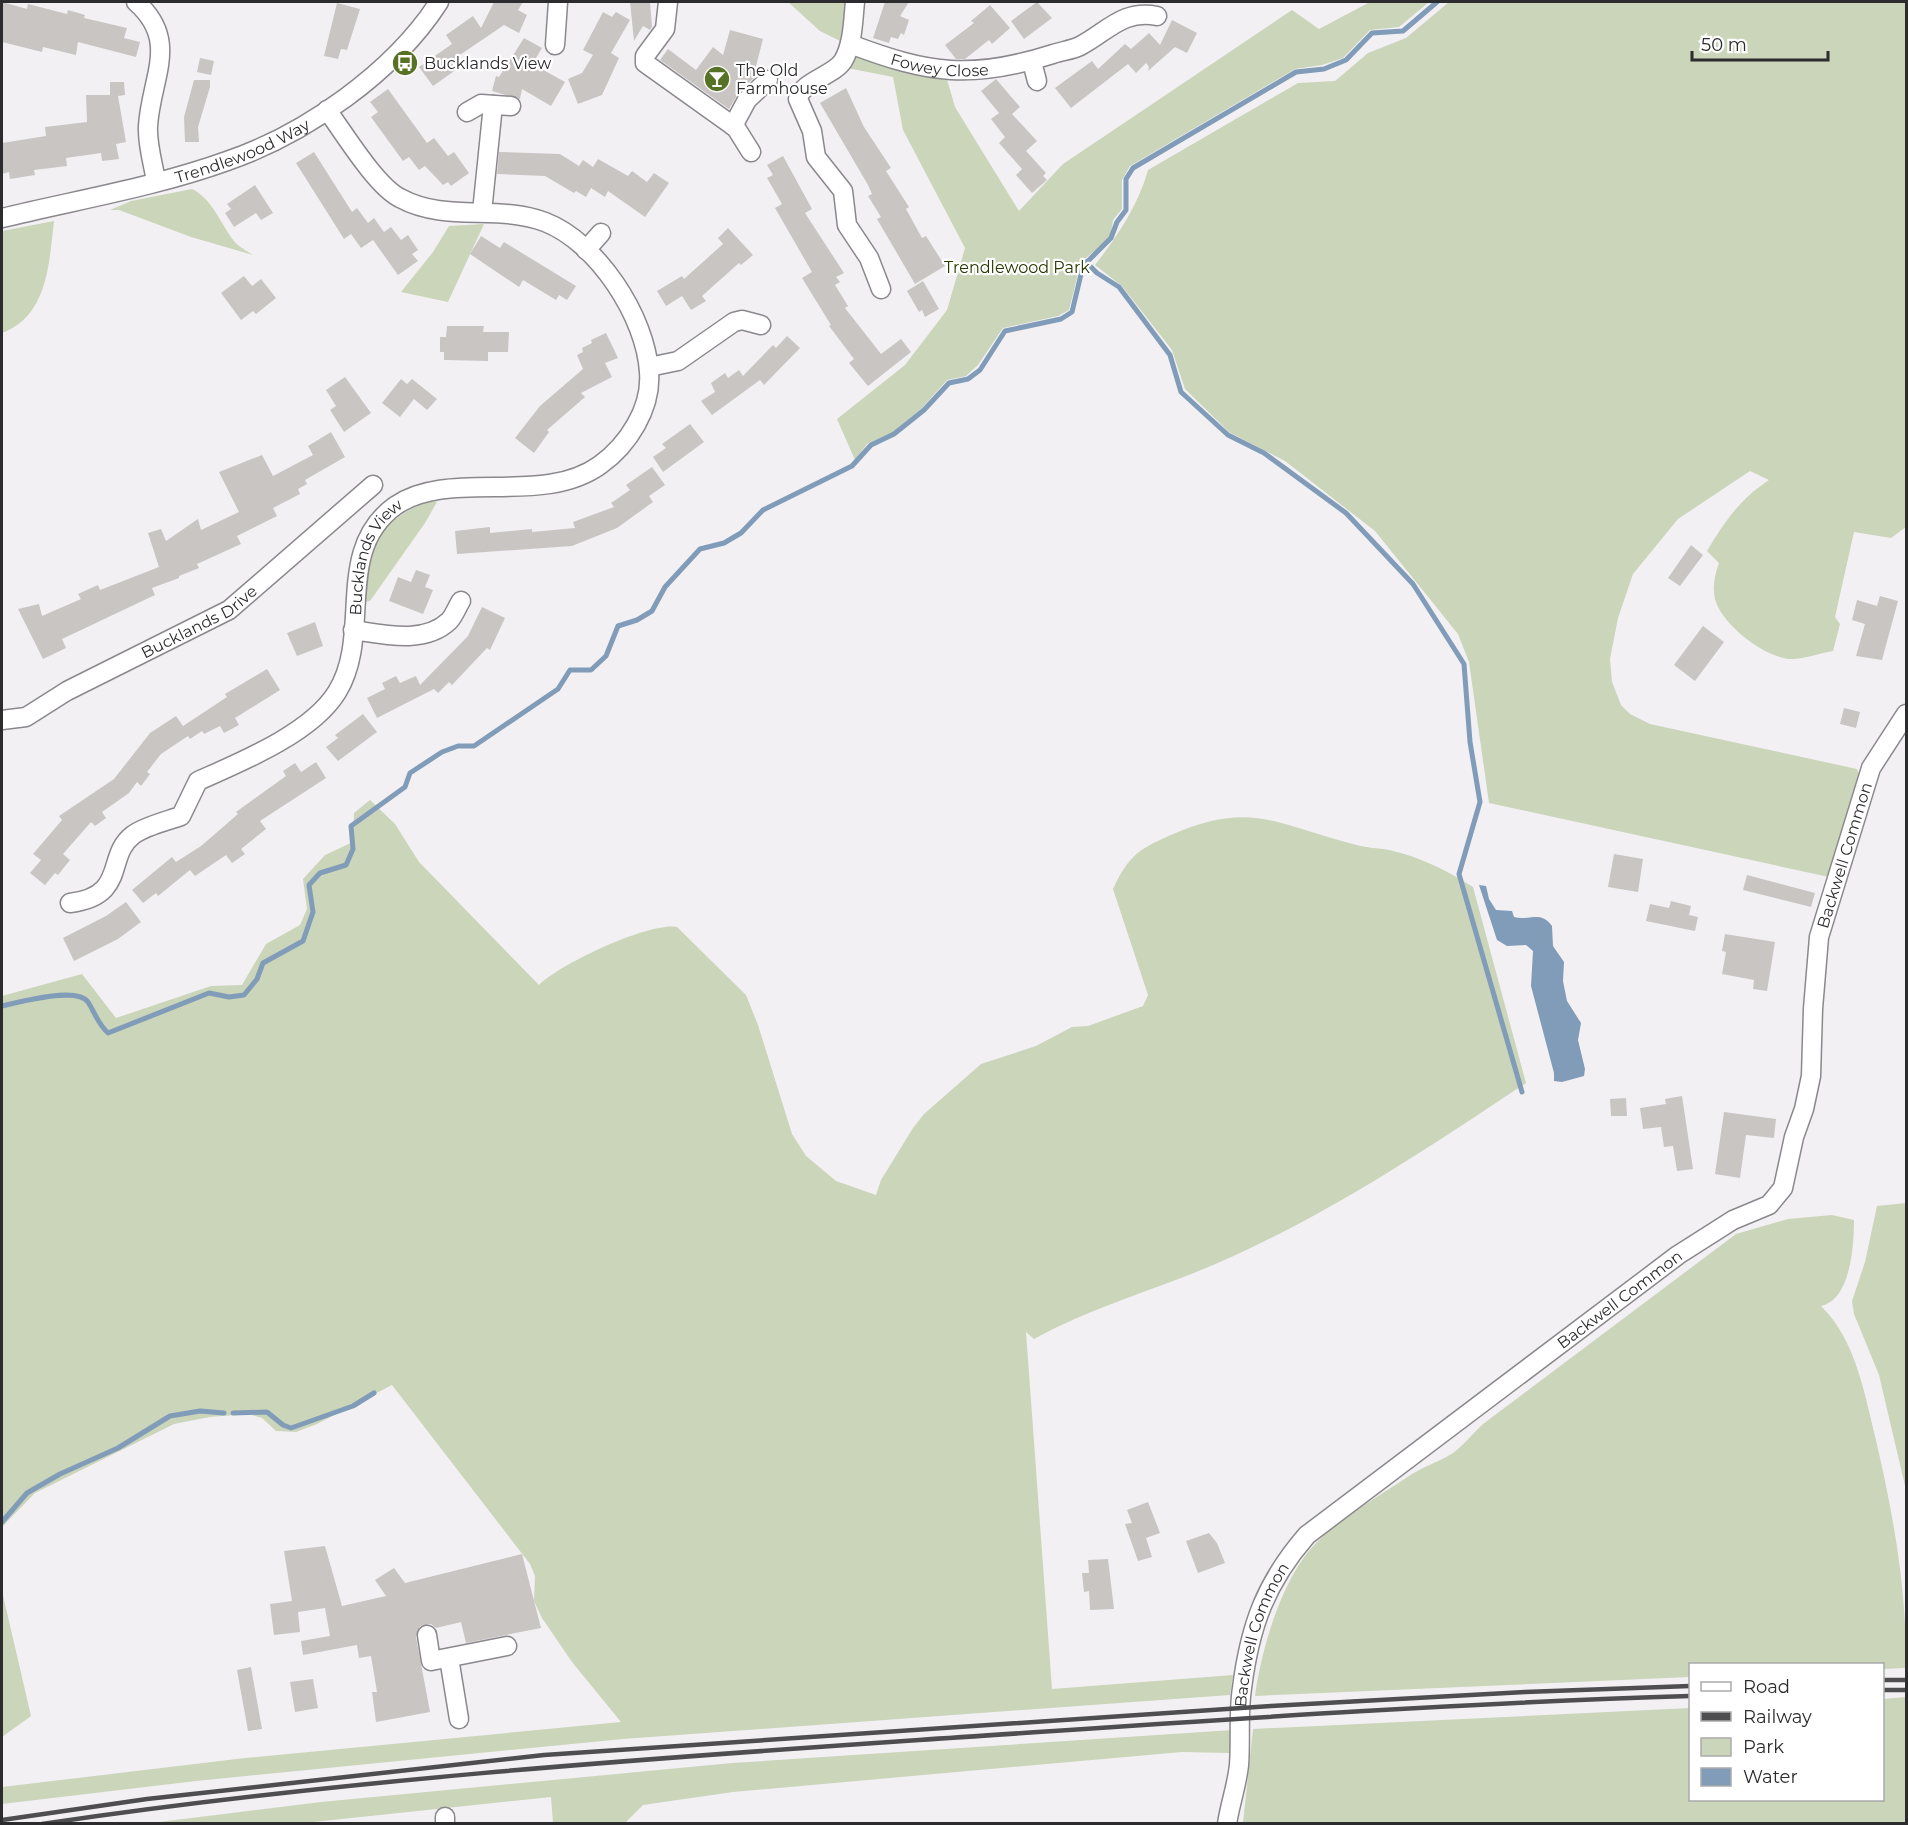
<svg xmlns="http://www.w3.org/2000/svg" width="1908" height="1825" font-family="Montserrat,sans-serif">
	<rect width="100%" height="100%" fill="#f3f0f4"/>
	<path fill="#cad5ba" d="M788,2H846L840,41L820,31Z
		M1370,2H1429L1399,27L1370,30L1343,58L1322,65L1295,69L1130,166L1122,180V209L1113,220L1110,238L1081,262L1069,310L1058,316L1003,328L978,365L966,376L947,380L922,408L893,432L867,444L855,460L837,419L905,365L947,310L965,248L903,130L893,77L847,68L853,49L946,76L955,107L1019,211L1063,164L1292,10L1319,29Z
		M1449,2H1906V527L1891,538L1854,532L1835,617L1840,624L1833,651C1820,653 1805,659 1792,659C1766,659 1721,624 1715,599C1712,587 1715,574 1719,563L1707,551C1725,521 1740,499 1769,480L1750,471L1678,519L1633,574L1618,618L1610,659L1612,682L1621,705L1630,714L1650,724L1857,769L1860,777L1829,877L1489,803L1469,662L1458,634L1375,531L1285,461L1229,432L1185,389L1172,350L1122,286L1095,265C1118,235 1138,206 1148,170L1298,83L1335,81L1368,53L1406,38Z
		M192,189C213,199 221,225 234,241C239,247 247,251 253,255L191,237L119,210H110L131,201Z
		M54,221C49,263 48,316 2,333V231Z
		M484,224L448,302L401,292L433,252L449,226Z
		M431,501L437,502L425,523L370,601L364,602C365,588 365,570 369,555C378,529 405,508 431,501Z
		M370,800L395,824L419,862L539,985C560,964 649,922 677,927L746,995L758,1025L792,1134L806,1156L836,1181L876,1195L881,1180L913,1128L924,1114L981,1064L1036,1046L1072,1027L1088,1026L1143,1006L1148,995L1113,889C1129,855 1139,849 1171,835C1253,799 1279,826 1357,845C1367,848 1378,848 1389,850C1418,856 1448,871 1473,887L1526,1083C1434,1144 1340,1207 1240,1253C1173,1285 1100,1303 1034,1339L1026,1332L1052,1689L1233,1675L1230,1695L623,1739L196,1781L2,1804V1787L245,1758L621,1722L572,1662L542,1618L534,1601L535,1576L530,1564L392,1385L317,1424L296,1432L276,1431L262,1418L248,1414L210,1417L174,1424L35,1493L2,1527V996L82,974L116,1018L211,986L242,985L266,944L300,925L307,909L303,879L325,855L353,842L354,813Z
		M1906,1203V1490L1879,1375L1854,1314L1852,1301L1865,1262L1877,1206Z
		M1832,1215L1854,1220C1854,1244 1851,1300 1821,1306C1855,1339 1864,1391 1875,1436C1893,1513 1907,1589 1906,1668L1883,1669L1882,1664H1690V1677L1255,1696C1261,1650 1282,1578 1315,1544C1342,1516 1380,1496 1412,1474C1425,1466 1441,1461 1453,1453C1464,1445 1473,1433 1483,1424L1736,1234L1788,1219Z
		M2,1591L31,1716L2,1737Z
		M1906,1697V1823H1243L1253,1729L1690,1708V1800H1882L1883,1699Z
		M1233,1730L1229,1753L1182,1752L733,1792L643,1805L625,1823H553L551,1797L304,1823L143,1824L321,1802L732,1763Z"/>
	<path fill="#809cb8" d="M1479,885L1486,886L1489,899L1496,910L1512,911L1514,917C1529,921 1541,910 1552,926L1553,946L1564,962L1563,981L1567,1001L1581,1023L1578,1040L1585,1069L1584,1076L1562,1082L1554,1081V1073L1531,986L1533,951L1526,945L1507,946L1497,940Z"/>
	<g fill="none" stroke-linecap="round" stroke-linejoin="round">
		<path stroke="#809cb8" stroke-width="5" d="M1086,262L1097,273L1119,287L1170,355L1181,392L1228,435L1264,453L1346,513L1413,584L1464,664L1470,742L1480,802L1459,874L1522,1092
			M2,1006C19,1002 77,986 88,1002C95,1013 98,1024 108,1033L209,993L229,997L244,995L257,979L263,963L303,941L313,912L309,885L320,873L346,865L353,849L351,826L405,787L410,773L442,752L458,746H474L558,689L570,670H591L606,656L618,626L637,620L652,611L665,587L700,549L724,543L741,533L763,510L852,466L871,445L894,434L924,410L949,383L968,379L980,370L1005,331L1061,319L1072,312L1083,266L1111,238L1117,222L1126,210V179L1133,168L1296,72L1324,69L1346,60L1372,33L1403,31L1437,2
			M233,1413L267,1412L283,1425L291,1428L353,1406L374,1393
			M2,1522L27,1493L60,1474L118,1448L170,1416L200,1411L224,1413"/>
	</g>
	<path fill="#c9c5c3" d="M2,2L27,9L28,4L67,14L68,10L85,15L84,18L127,28L124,38L140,42L136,57L78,42L76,55L43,47L42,52L2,42Z
		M494,2H523L518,10L527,15L519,33L504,25L454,59L460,67L433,86L419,67L452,44L446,35L473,16L481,28Z
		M630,2H650L652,27L650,30L643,26L634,41Z
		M885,2H909L900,16L909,20L904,35L901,33L898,39L891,37L889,43L873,38Z
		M1037,2L1052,18L1024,39L1011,21Z
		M337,3L360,9L347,50L341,49L338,59L324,56Z
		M990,5L1010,28L992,44L989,40L965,59H956L945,45L974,23L971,21Z
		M603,12L612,17L616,12L630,20L611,53L619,58L602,95L578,104L568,79L582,73L593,55L583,50Z
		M1172,20L1197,33L1187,53L1175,47L1148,71L1149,67L1146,63L1136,73L1128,64L1071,108L1055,88L1092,61L1098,69L1125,44L1131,49L1149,33L1160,45Z
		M730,30L763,39L755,70L759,73L739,92L729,109L660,60L668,49L696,70L713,47L723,55Z
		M524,38L542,48L536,58L542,61L538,67L565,82L551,106L522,89L520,99L492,91L496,76L499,77Z
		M200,58L214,61L211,75L197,72Z
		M996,79L1020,107L1012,114L1037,141L1026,151L1046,173L1043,176L1047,180L1032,193L1016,175L1022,169L999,143L1005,137L991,119L999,113L981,91Z
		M194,80H210V87L198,127L199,142H185L184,117Z
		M110,82H124L125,95L118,96L126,142L116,144L119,159L102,161L101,153L66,158L67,166L34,170L35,175L10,179L9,172L2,174V143L46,136L45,127L87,122L86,95H110Z
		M846,88L864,127L891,168L886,171L909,207L906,209L922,238L926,236L945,266L915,284L877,219L881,217L868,196L872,194L868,185L820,103Z
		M388,89L427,143L434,138L448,156L454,152L469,173L451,186L448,182L443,185L425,166L419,170L409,157L403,161L371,117L378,112L370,102Z
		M314,152L352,212L357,208L368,223L374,218L384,232L391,227L401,240L408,235L418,250L412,254L418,261L398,275L373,240L361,248L351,234L344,239L296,163Z
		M499,152L560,154L579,166L583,160L593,167L598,159L628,176L632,171L647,182L654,173L669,183L645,217L608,191L605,197L591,188L586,197L576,191L574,193L545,176L497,174Z
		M783,156L812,209L805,213L844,273L836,277L840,282L835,285L848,306L845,308L881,354L901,339L911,352L868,386L849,363L854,359L829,326L831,325L802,278L812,272L775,208L782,204L767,178L773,175L767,165Z
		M255,185L273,213L261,220L256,213L234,227L225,213L231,209L227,204Z
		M728,228L753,255L741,265L739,263L702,296L706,301L691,310L682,296L666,306L657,291L682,276L684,279L723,244L718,238Z
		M481,236L500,248L504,242L576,286L567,300L559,295L556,300L523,280L519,287L470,254Z
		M244,276L252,286L261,279L276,298L256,314L253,311L241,320L221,293Z
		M923,281L939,309L925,317L922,310L919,312L907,291Z
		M447,326H484L483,332H509L508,352H488V361L444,360V352H440V337H446Z
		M606,333L618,358L605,363L612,377L581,393L585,397L547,430L549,432L534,453L515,438L540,406L583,369L577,355L583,352L582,348L592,343L591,340Z
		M787,336L800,348L764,385L760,380L712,415L701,401L715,392L711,383L725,373L728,378L739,370L743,376L773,345L776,348Z
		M345,377L371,413L344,432L330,410L336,406L326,390Z
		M401,379L407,384L412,379L437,399L427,410L414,399L400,417L382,403Z
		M690,424L704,442L663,472L653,457L666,448L662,444Z
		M331,432L345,457L305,480L307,484L298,489L300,494L273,508L277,516L237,536L241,544L197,564L199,568L179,576V578L152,588L155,595L62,639L66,648L43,659L18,609L39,604L42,616L81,599L78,594L98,585L100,590L159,567L148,533L161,529L166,541L198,519L201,530L239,512L219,472L262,455L273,476L313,455L308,446Z
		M652,467L665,485L649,496L653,502L617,528L572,546L457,554L455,531L490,527V533L532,529V532L575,528L573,522L614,507L611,503L630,490L626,485Z
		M1691,545L1703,555L1680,586L1668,578Z
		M416,570L430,575L425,587L433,590L423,614L389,601L398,577L411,582Z
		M1880,596L1898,601L1882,660L1856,656L1865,624L1852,620L1857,600L1877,606Z
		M482,607L505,618L490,650L487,648L452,685L449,682L438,693L434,689L377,718L367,698L385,689L382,683L396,676L400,683L416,676L420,685L468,636Z
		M315,622L323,646L297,656L287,633Z
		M1703,626L1724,642L1695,681L1674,665Z
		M267,669L280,690L235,718L239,725L224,733L220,726L204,734L202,731L190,739L188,736L161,754L147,772L150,774L141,786L137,782L129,793L102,812L106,818L95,826L91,822L63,854L70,860L58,875L55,873L45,885L30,873L41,860L33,854L62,820L59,816L114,779L150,733L176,716L183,726L227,697L225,694Z
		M1844,708L1860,712L1856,728L1840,724Z
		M363,714L377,732L338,761L326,747L338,738L335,735Z
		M316,762L326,778L260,821L266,829L241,849L245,854L232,863L226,855L195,876L190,870L158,896L156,893L143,903L132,890L172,857L176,862L201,846L238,814L236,812L286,776L283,771L295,763L301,772Z
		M1614,854L1643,859L1638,892L1608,887Z
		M1747,875L1815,893L1811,907L1743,890Z
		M1671,901L1691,906L1689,915L1698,917L1695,931L1646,921L1650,904L1669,908Z
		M126,902L141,922L118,939L74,961L63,938L106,916Z
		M1725,934L1775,942L1767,991L1753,989L1754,980L1722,974L1726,952L1722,951Z
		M1682,1096L1693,1169L1677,1171L1673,1146L1664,1147L1661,1127L1643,1129L1640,1108L1666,1104L1665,1099Z
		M1626,1098L1627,1116H1611L1610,1099Z
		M1724,1112L1776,1119L1774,1138L1746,1135L1740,1178L1715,1174Z
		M1148,1502L1160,1533L1146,1538L1152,1557L1138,1561L1125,1524L1132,1523L1127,1510Z
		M1209,1533L1217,1543L1225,1563L1198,1573L1186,1541Z
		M325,1546L342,1606L386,1596L375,1580L394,1568L405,1583L522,1554L541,1628L466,1643L461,1622L436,1628L431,1624L420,1626L416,1637L430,1712L376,1722L372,1692H377L371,1656L359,1658L357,1645L303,1655L301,1641L330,1636L325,1608L298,1612L300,1632L274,1635L270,1604L292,1601L284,1551Z
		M1108,1559L1114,1609L1090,1610L1089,1591L1084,1592L1082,1573H1089L1088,1560Z
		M251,1667L262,1729L248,1731L237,1670Z
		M313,1679L318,1708L295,1712L290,1682Z"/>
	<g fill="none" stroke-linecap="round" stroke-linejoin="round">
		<g stroke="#8a888c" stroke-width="21">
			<g id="minor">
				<path d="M136,2C180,41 151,77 148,126C147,144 153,163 156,181"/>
				<path d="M668,2L665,29L645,56V63L736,128L751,152"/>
				<path d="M855,2C853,21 853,44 843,61C833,76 802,81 798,99L812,131L816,157L843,191L847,225L869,258L881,289"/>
				<path id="s1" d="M850,44C929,74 972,80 1053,54C1062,51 1072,50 1080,46C1107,32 1123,9 1157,16"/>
				<path d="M555,45L558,2"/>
				<path d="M1032,62L1037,81"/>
				<path d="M467,112L481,104L511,106"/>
				<path d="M733,126L747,100L768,80"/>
				<path d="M482,212L493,105"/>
				<path id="s2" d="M2,218C76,200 155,187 227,161C306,134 394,72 439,2"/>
				<path d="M586,250L601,233"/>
				<path d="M649,367L678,361L734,322L742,320L761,325"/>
				<path d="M353,630C382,634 424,645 449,621C454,616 457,607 461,601"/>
				<path id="s3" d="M2,720L26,717L67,691L229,610L373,485"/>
				<path id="s4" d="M70,903C128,896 105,856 133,835C145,826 167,821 181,816L198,781C241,762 312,733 337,692C373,634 333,551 395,506C449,468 542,507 600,465C628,445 652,408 649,372C646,317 597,242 545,222C498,204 446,223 400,198C376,186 344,133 327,110"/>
				<path d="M427,1635L431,1661L507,1646"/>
				<path d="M449,1658L459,1719"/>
				<path d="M445,1817V1824"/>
				<path id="s5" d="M1227,1824C1230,1804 1237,1785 1239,1765C1241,1740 1238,1713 1242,1688C1250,1625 1266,1582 1307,1535L1678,1255L1733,1220L1769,1205L1783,1188L1794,1137L1804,1109L1811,1076L1813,1009L1819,937L1871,768L1906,714"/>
			</g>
		</g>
		<use href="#minor" stroke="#fff" stroke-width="18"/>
		<path stroke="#4e4d4f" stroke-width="4.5" d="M1882,1680H1906
			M1882,1690H1906
			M2,1820L147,1799L544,1755L1271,1706L1525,1692L1690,1686
			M42,1824C332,1781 626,1760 919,1740C1176,1723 1433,1704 1690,1696"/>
	</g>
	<defs>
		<g id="bus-disc" transform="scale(1.35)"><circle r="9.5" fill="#587225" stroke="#fff"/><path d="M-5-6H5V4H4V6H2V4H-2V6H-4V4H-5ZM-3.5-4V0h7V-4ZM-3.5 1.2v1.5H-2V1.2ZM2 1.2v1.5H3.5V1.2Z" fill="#fff"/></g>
		<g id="bar-disc" transform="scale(1.35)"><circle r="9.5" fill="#587225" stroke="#fff"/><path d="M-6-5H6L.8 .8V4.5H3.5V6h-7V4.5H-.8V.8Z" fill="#fff"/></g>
	</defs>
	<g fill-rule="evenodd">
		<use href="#bus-disc" x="405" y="63"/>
		<use href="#bar-disc" x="717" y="79"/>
	</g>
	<g text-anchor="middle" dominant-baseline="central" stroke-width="4.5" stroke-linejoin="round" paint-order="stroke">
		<g font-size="16" fill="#2c2b2d" stroke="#fff" text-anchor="start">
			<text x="424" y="63">Bucklands View</text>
			<text x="736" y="70">The Old<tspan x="736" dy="18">Farmhouse</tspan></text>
		</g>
		<g font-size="16" fill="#2c2b2d" stroke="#fff">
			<text stroke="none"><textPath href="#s1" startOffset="93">Fowey Close</textPath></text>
			<text stroke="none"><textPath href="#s2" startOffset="250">Trendlewood Way</textPath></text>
			<text stroke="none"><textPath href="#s4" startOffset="501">Bucklands View</textPath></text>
			<text stroke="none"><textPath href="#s3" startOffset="222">Bucklands Drive</textPath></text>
			<text stroke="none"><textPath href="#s5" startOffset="1238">Backwell Common</textPath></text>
			<text stroke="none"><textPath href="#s5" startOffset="698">Backwell Common</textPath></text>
			<text stroke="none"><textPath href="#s5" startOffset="194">Backwell Common</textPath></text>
		</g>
		<g font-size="16" fill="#273800" stroke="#fff">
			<text x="1017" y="267">Trendlewood Park</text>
		</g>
	</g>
	<rect width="1908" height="1825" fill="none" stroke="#2c2b2d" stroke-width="6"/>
	<rect x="1689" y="1663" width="195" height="138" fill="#ffffff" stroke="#abaaab" stroke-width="1.5"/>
	<rect x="1701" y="1682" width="30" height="9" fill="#ffffff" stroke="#abaaab" stroke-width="1.5"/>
	<text x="1743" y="1693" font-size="18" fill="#2c2b2d">Road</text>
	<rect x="1701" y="1712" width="30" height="9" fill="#4e4d4f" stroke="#abaaab" stroke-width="1.5"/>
	<text x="1743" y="1723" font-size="18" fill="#2c2b2d">Railway</text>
	<rect x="1701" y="1738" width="30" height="18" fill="#cad5ba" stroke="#abaaab" stroke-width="1.5"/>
	<text x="1743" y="1753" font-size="18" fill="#2c2b2d">Park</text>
	<rect x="1701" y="1768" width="30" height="18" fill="#809cb8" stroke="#abaaab" stroke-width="1.5"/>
	<text x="1743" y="1783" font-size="18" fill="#2c2b2d">Water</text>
	<path d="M1692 51v9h136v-9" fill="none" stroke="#2c2b2d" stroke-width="3"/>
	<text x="1701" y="51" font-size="18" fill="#2c2b2d" stroke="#ffffff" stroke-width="4.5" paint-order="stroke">50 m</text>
</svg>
